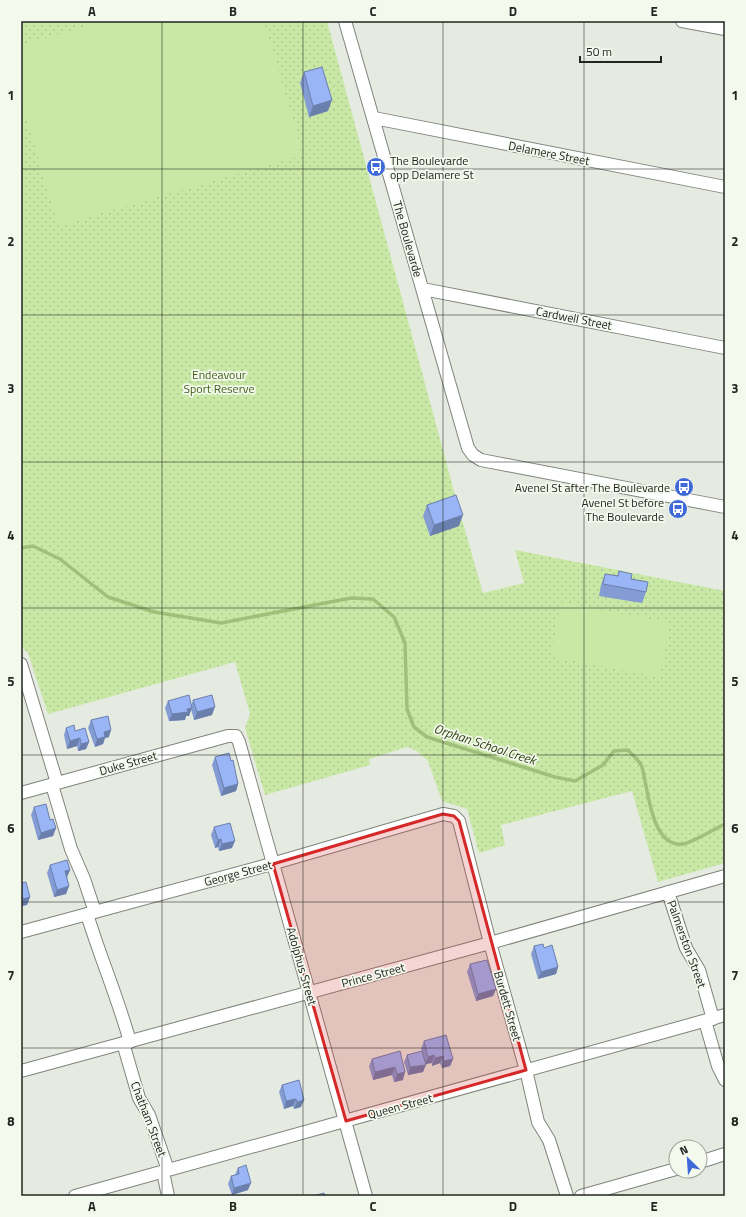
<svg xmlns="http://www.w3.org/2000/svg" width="746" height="1217" font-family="'Titillium Web',sans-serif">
	<defs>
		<pattern id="grass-dots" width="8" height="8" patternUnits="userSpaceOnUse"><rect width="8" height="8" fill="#c9e8a6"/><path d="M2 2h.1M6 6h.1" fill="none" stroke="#acc78f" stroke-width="1.8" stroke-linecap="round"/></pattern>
	</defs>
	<rect width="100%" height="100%" fill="#e6ebe1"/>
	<path fill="url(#grass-dots)" d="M21,21H327L457,502L483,593L524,583L515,550L725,591V863L658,882L632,791L501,825L505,845L479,853L467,809L442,801L428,761L417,751L407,747L369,759L370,765L265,795L245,728L250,714L235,662L48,714L28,653L21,646Z"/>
	<path fill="#c9e8a6" d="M104,21H264L303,155L58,226L21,99V45Z
		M561,602L670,623L660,677L551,657Z"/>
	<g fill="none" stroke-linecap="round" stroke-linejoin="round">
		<path stroke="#9fbf7b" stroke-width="3.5" d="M21,548L33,546L60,559L108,597L154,612L221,623L351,598L373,599L394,617L405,643L407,709L414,727L427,737L555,777L575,781L603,765L614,751L628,750C632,755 640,761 642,767C648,788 651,848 683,844C692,843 716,828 725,824"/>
		<g stroke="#80847b" stroke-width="14">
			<path id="minor" d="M345,21L468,448L473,455L481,460L725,507
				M682,21L725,29
				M374,118L725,187
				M423,289L725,348
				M21,664L57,783
				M52,785L71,849L84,879L95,912
				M21,793L228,736H236L239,742L366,1196
				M668,892L686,948L699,970L713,1019
				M87,914C100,957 118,998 130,1042
				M21,932L268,865L443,814L454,816L459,821L490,943L526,1070L538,1122L549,1140L567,1196
				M705,1021L718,1066L725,1080
				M123,1043L139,1098L149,1115L168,1170
				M21,1071L490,943L725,876
				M700,1162L725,1154
				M163,1172L168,1196
				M75,1196L725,1015
				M581,1196L676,1169"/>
		</g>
		<use href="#minor" stroke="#fff" stroke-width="12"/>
	</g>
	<path fill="#849cd4" d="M304,72L328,111L309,117L300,83Z
		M427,505L459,526L430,536L423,516Z
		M619,571L631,579L646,592L642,603L599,596L601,585L605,574L617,576Z
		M193,700L212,715L194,720L191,709L189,716H186L185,720L169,721L165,708L168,701L191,706Z
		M91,720L109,737L105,738L103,744L95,747L88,728Z
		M66,728L89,742L86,749L78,751L77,746L67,749L64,735Z
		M215,757L231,761L238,784L236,791L221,796L212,765Z
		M34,807L50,820L56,828L53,836L38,840L31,815Z
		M214,827L232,848L219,851L218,847L215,848L211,835Z
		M50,865L70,870L67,877L69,886L66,894L54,897L47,873Z
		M21,883L30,897L27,905L21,906Z
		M534,946L544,948L558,967L556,974L538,979L531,954Z
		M470,964L496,989L493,996L476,1001L467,972Z
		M424,1041L453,1059L450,1066L442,1068L440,1063L432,1066V1063L425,1064L423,1072L408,1075L404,1062L407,1055L422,1051L421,1049Z
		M400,1051L403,1080L394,1082L392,1075L373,1080L369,1066L372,1059Z
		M299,1080L301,1107L294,1109L293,1106L284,1109L279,1092L282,1085Z
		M238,1168L248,1190L232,1195L228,1184L231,1176L235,1175Z"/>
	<path fill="#6b7fac" d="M332,100L328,111L309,117L313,106Z
		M463,515L459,526L430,536L434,525Z
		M215,707L212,715L194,720L197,712Z
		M192,708L189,716H186L185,720L169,721L172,714Z
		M111,730L109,737L105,738L103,744L95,747L97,739L104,732Z
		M80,738L77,746L67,749L70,741Z
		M89,742L86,749L78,751L81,744Z
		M238,784L236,791L221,796L224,788Z
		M56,828L53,836L38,840L41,833Z
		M221,839L218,847L215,848L218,840Z
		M235,841L232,848L219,851L222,844Z
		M70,870L67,877L62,879L65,871Z
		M69,886L66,894L54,897L57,890Z
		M30,897L27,905L21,906L23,899Z
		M558,967L556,974L538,979L541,972Z
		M496,989L493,996L476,1001L478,994Z
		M434,1055L432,1063L425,1064L428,1057Z
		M443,1056L440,1063L432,1066L435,1058Z
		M453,1059L450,1066L442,1068L444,1061Z
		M426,1065L423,1072L408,1075L410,1067Z
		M395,1067L392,1075L373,1080L375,1072Z
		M405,1072L403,1080L394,1082L397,1074Z
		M296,1099L293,1106L284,1109L286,1101Z
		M304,1100L301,1107L294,1109L297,1102Z
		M251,1183L248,1190L232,1195L234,1188Z"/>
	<path fill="#99b5f6" stroke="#6b7fac" d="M322,67L332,100L313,106L304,72Z
		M456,495L463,515L434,525L427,505Z
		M619,571L632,574L631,579L648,582L646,592L603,584L605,574L618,576Z
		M189,695L192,708L187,709L188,712L172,714L168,701Z
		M212,695L215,707L197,712L193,700Z
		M108,716L111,730L104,732L105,737L97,739L91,720Z
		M74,725L75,731L85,728L89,742L81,744L80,738L70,741L66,728Z
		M229,753L231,761L233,760L238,784L224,788L215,757Z
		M46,804L50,820L53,819L56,828L41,833L34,807Z
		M230,823L235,841L222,844L221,839L218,840L214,827Z
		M67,860L70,870L65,871L69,886L57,890L50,865Z
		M26,882L30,897L23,899L22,895H21V883Z
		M543,944L544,948L552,945L558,967L541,972L534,946Z
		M487,960L496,989L478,994L470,964Z
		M446,1035L453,1059L444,1061L443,1056L435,1058L434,1055L428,1057L424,1041Z
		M400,1051L405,1072L397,1074L395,1067L375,1072L372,1059Z
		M422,1051L426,1065L410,1067L407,1055Z
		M299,1080L304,1100L297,1102L296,1099L286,1101L282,1085Z
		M246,1165L251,1183L234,1188L231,1176L239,1174L238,1168Z
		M324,1193L325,1196H313Z"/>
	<path fill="#d62828" fill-opacity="0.2" stroke="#d62828" stroke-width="3" stroke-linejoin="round" d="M443,814L454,816L459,821L526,1070L346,1121L273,864Z"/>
	<path fill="none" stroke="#232521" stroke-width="1" stroke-opacity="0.55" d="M162,21V1196M303,21V1196M443,21V1196M584,21V1196M21,169H725M21,315H725M21,462H725M21,608H725M21,755H725M21,902H725M21,1048H725"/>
	<defs>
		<g id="bus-disc" transform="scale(1)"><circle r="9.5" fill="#3f68d9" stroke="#f4f9ee"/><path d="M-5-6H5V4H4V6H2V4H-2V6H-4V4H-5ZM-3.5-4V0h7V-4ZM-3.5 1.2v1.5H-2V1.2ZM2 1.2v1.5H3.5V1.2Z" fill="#fff"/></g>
	</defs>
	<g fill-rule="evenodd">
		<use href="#bus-disc" x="376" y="167"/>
		<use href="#bus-disc" x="684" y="487"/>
		<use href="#bus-disc" x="678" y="509"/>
	</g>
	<g text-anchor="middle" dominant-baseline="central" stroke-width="3.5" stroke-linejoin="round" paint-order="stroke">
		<g font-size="12" fill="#232521" stroke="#f4f9ee">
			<text transform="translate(549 153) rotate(11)">Delamere Street</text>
			<text transform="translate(408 239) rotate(74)">The Boulevarde</text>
			<text transform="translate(574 318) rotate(11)">Cardwell Street</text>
			<text transform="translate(128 763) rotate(-16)">Duke Street</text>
			<text transform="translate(238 873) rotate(-15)">George Street</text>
			<text transform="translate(687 944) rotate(70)">Palmerston Street</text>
			<text transform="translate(302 966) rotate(74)">Adolphus Street</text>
			<text transform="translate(373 975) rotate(-15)">Prince Street</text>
			<text transform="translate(508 1006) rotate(74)">Burdett Street</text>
			<text transform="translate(400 1106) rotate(-15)">Queen Street</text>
			<text transform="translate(149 1119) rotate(69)">Chatham Street</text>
		</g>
		<g font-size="12" fill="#232521" stroke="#f4f9ee" text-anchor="end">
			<text x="390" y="160" text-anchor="start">The Boulevarde<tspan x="390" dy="14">opp Delamere St</tspan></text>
			<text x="670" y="487">Avenel St after The Boulevarde</text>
			<text x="664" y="502">Avenel St before<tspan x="664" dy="14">The Boulevarde</tspan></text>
		</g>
		<g font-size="12" fill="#446119" stroke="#f4f9ee">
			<text x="219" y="374">Endeavour<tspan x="219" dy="14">Sport Reserve</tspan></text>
		</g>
		<g font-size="13" font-style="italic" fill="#2d400f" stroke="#f4f9ee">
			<text transform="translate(485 744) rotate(18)">Orphan School Creek</text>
		</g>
	</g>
	<rect width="746" height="1217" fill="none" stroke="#f4f9ee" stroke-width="44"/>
	<g transform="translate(688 1159) rotate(335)"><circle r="19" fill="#f4f9ee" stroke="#a0a49c"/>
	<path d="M0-3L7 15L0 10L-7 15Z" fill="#3f68d9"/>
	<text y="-6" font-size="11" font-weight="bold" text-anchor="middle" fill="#232521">N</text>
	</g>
	<path d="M580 56v6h81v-6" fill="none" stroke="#232521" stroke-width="2"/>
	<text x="586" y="56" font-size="12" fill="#232521" stroke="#f4f9ee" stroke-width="3" paint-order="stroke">50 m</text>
	<rect x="22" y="22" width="702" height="1173" fill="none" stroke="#232521" stroke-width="1.5"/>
	<g font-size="13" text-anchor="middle" font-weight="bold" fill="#232521">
		<text x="92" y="16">A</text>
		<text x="233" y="16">B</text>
		<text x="373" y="16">C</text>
		<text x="513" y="16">D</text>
		<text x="654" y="16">E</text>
		<text x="11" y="100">1</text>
		<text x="735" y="100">1</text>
		<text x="11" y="246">2</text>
		<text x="735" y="246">2</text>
		<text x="11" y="393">3</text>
		<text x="735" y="393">3</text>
		<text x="11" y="540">4</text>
		<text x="735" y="540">4</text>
		<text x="11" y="686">5</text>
		<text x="735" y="686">5</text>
		<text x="11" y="833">6</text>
		<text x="735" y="833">6</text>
		<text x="11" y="980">7</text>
		<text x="735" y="980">7</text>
		<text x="11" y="1126">8</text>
		<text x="735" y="1126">8</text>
		<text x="92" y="1211">A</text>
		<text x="233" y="1211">B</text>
		<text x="373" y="1211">C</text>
		<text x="513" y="1211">D</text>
		<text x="654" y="1211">E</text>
	</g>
</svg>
